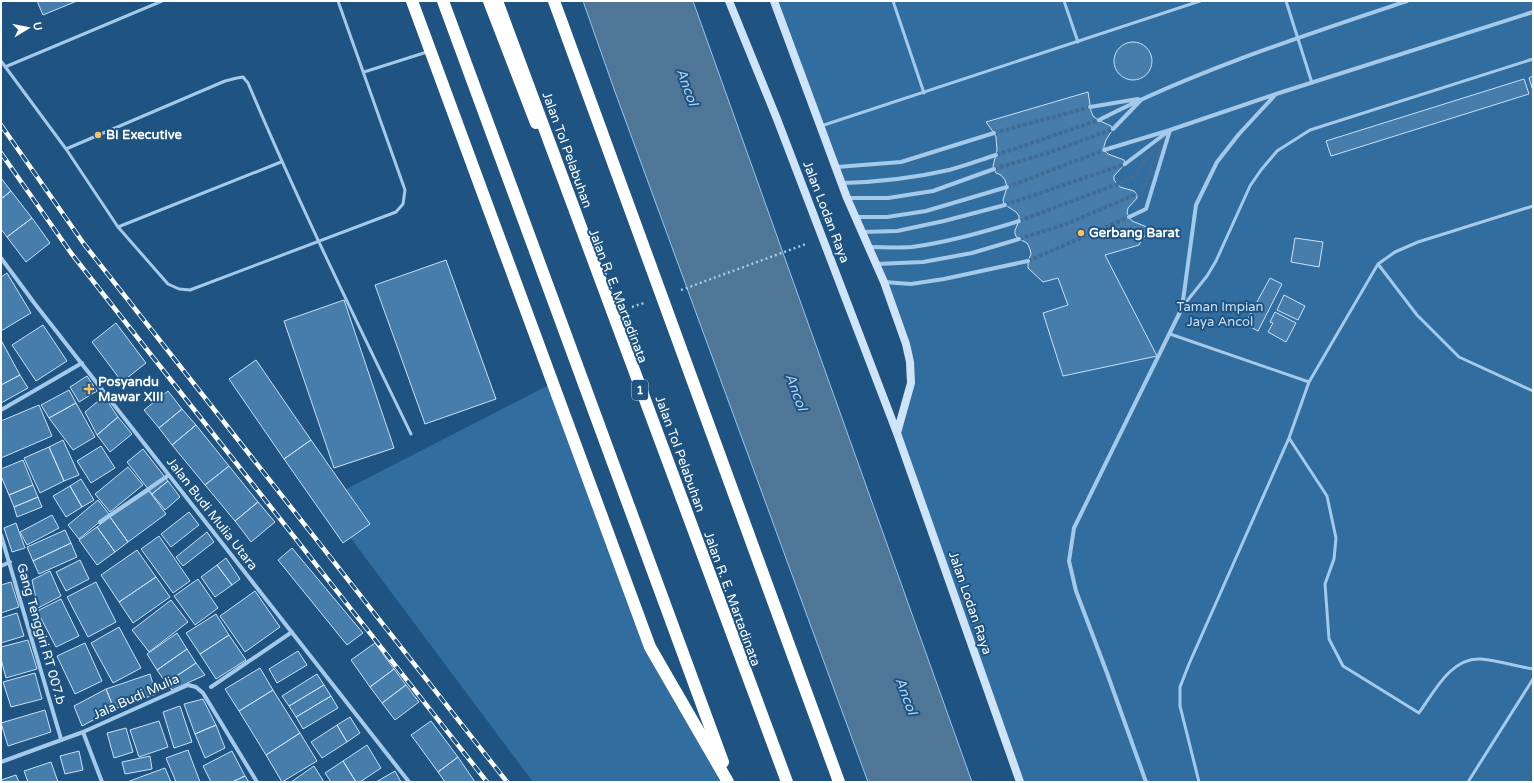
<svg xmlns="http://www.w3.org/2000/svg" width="1534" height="783" font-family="'Varela Round',sans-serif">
	<rect width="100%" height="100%" fill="#1e5382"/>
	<path fill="#326da0" d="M774,1H1533V782H1020L897,433L911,383L910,362Z
		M553,383L650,647L728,782H533L323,501Z"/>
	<path fill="#4f7597" stroke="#97c5eb" d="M583,1H693L972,782H868L614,89Z"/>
	<path fill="#477dab" stroke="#c8e1f7" d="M37,1H77L43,15Z
		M1114 61a19 19 0 1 1 38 0a19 19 0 1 1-38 0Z
		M1533,76V91L1529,78Z
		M1524,79L1529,94L1331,156L1326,141Z
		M1088,92L1091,111L1093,116L1098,120L1111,126L1113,129L1106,140L1104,146V150L1108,154L1124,160L1125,164L1114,176V180L1120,187L1134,191L1137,194V198L1128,208L1127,213L1129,217L1132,221L1147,227L1149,229V232L1142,239L1139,245L1105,255L1157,356L1063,376L1043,313L1068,305L1058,278L1043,282L1028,268V261L1031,254L1030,249L1027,243L1017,238L1015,234V230L1019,221V216L1016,212L1004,204L1003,200L1007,187L1005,180L1001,175L996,173L994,169L993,166L997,150L996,137L994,133L986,122Z
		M1,178L11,191L1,199Z
		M11,191L32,218L7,237L1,229V199Z
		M32,218L50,243L26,262L7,237Z
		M1295,238L1323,242L1319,267L1291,262Z
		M446,260L496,399L425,424L375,285Z
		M7,273L31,313L1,331V277Z
		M1270,278L1282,284L1258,331L1245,324Z
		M1284,295L1305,306L1298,320L1277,310Z
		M344,300L394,448L334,468L284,321Z
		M1275,312L1296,323L1286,342L1268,332L1273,323L1270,322Z
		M116,323L146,363L122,382L92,342Z
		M43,325L67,361L36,381L12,345Z
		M1,340L20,375L1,385Z
		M256,360L311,440L284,459L229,379Z
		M20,375L28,388L1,403V385Z
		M87,376L97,391L79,402L70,387Z
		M69,390L76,403L49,418L41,405Z
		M168,391L182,409L159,428L144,410Z
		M104,396L118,417L97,435L85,412Z
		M76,403L95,437L73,450L49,418Z
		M39,405L52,436L1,458V421Z
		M182,409L196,425L172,445L159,428Z
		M118,417L132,434L110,452L97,435Z
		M196,425L229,466L205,485L172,445Z
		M63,440L79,475L64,481L49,447Z
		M311,440L370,524L343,543L284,459Z
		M101,446L115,468L91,483L77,461Z
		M49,447L64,481L40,493L24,458Z
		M143,449L168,481L152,494L127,462Z
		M23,460L33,485L9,495L1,476V469Z
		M229,466L258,502L235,521L205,485Z
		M128,467L143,485L110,512L95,494Z
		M81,479L94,500L82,507L70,486Z
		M168,481L180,497L165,510L152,494Z
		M33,485L38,497L14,507L9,495Z
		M70,486L82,507L66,517L53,496Z
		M149,491L166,514L128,542L110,517Z
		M38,497L42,507L17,517L14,507Z
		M98,500L109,514L79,539L68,525Z
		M258,502L275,522L251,542L235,521Z
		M189,512L199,525L171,547L161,534Z
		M52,515L59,528L27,545L20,532Z
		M110,517L128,542L115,552L97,527Z
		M16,523L25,548L12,552L4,528Z
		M97,527L115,552L97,565L79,540Z
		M65,530L71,543L33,561L27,547Z
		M207,532L214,542L183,566L176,557Z
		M159,536L190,581L173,593L141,549Z
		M71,543L77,557L39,574L33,561Z
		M292,548L363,633L347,645L278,560Z
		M137,550L156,577L119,602L101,575Z
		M226,558L240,579L232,585L217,565Z
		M80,560L89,579L66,591L56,572Z
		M217,565L232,585L215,597L201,577Z
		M50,571L61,596L38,608L32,580Z
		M156,577L170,597L133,623L119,602Z
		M198,579L218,608L195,625L174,596Z
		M11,582L19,607L1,613V585Z
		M96,582L116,622L88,637L67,597Z
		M255,591L280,627L245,652L220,616Z
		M61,599L79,636L56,647L37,611Z
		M171,600L188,622L149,652L132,630Z
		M17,613L24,636L1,643V618Z
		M216,614L229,635L200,654L186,633Z
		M119,627L141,668L113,683L91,643Z
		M177,633L187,649L157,670L147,654Z
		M229,635L246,660L216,679L200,654Z
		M28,640L37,669L6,678L1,659V647Z
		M85,643L102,681L75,694L57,656Z
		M375,643L394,669L370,687L351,660Z
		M187,649L196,663L166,683L157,670Z
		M298,651L307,665L277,683L269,669Z
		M196,663L205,675L172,690L166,683Z
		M260,668L273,690L239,711L225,689Z
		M394,669L406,685L382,703L370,687Z
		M35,673L42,699L11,707L3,682Z
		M150,674L156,694L114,709L106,689Z
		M317,674L324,685L289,706L282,696Z
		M324,685L331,696L296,717L289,706Z
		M406,685L419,702L395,720L382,703Z
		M106,689L114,709L82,726L74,706Z
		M273,690L300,733L266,755L239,711Z
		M331,696L338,708L303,729L296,717Z
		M203,699L216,725L195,734L184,704Z
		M180,706L192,742L174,748L163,712Z
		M45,710L51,732L8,746L1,723Z
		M350,717L360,733L347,742L337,725Z
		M159,721L168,747L139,757L130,730Z
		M431,721L458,757L438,772L411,735Z
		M216,725L225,748L205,758L195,734Z
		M337,725L347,742L322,758L311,742Z
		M126,728L133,752L114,758L107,733Z
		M300,733L317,761L282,782L266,755Z
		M367,745L381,768L360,782H356L343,761Z
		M188,750L200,782H176L166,758Z
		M79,751L83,770L65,774L60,756Z
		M232,751L245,776L232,782H211L203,766Z
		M150,756L152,769L125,774L122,762Z
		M458,757L475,782H445L438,772Z
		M343,761L356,782H331L325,773Z
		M51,762L58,782H28L24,771Z
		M314,766L324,782H291Z
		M165,768L171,782H127Z
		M395,771L401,782H376Z
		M16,775L19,782H1V780Z
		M245,776L249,782H232Z"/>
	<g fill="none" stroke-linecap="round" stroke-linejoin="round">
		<path stroke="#406d95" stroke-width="4" stroke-dasharray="4 2" stroke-linecap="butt" d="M994,133L1090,107
			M996,155L1099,120
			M994,169L1048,153L1113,129
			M1007,187L1104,150
			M1005,205L1125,164
			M1019,221L1131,179L1165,137
			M1019,239L1069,223L1141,192L1166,138
			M1028,261L1129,217"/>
		<path stroke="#a4c9e9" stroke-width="2.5" stroke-dasharray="2 3" stroke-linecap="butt" d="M681,290L806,244
			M632,307L644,303"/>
		<path stroke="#a4c9e9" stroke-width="3" d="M893,1L924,93
			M1064,1L1078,42
			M1286,1L1312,83
			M1,61L66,149L118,227L168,284L179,289L190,290L396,212L403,204L405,190L338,1
			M5,67L162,1
			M364,72L427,52
			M821,126L1200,1
			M66,149L225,81L237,78L243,77L248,83C298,202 355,318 411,434
			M118,227L281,162
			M1378,264L1417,315L1459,357L1533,391
			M1183,306L1207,276L1216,261L1250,186L1261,170L1277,151L1310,130L1533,59
			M1170,334L1309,382
			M1289,438L1327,496L1336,538L1334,559L1325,584L1329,639L1343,666L1419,713C1434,692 1451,657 1481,659C1499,661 1516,666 1533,669
			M1199,782L1180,706V687L1189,664L1289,438L1309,382L1378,264L1395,252L1418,242L1533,206
			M1468,782L1533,679"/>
		<path stroke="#a4c9e9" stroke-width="4" d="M1090,107L1138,99
			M1099,120C1197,70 1303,36 1407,1
			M1113,129L1140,101
			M1104,150L1170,130L1276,94L1533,12
			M1125,164L1166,133
			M837,167L901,162L994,133
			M843,183C879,182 914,178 949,170C965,166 980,160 996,155
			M847,198H888L933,191L994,169
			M856,217H887L926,211L1007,187
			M1129,217L1146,209L1170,130
			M862,232L897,231L944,221L1005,205
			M869,247C883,247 898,248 912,247C949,242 984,232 1019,221
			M1,258L35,304L409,782
			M876,264L923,262L972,253L1019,239
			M884,282L911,284L944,279L1028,261
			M1,410L82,363
			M100,522L169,475
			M1,535L61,739
			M1,566L10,562
			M211,687L292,632
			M83,732L102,782
			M1,762L83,732L188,685L196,687L203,693L257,782
			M1146,782L1107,673L1076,591L1069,561L1074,528L1182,308L1196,205L1217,162L1239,134L1276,94"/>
		<path stroke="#cfe4f7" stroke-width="8" d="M729,1L777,119L897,433L1020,782
			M774,1L847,198L884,282L906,344L910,362L911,383L897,433"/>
		<path stroke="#fff" stroke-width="12" d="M412,1L650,647L728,782
			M443,1L723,762
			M489,1L536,123"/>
		<g stroke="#fff" stroke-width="4.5">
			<path id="rail" d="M1,125L84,244L507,782
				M1,153L71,253L487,782"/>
		</g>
		<use href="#rail" stroke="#1e5382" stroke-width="3" stroke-dasharray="9" stroke-linecap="butt"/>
		<path stroke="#fff" stroke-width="12" d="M497,1L787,782
			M554,1L839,782"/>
	</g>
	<g fill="#f8bf63" stroke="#1e5382" stroke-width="1.5">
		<circle cx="98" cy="135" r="4"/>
		<circle cx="1081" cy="233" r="4"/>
		<path d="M87 383h4v4h4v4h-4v4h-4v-4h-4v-4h4z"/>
	</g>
	<g text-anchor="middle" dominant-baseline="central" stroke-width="4" stroke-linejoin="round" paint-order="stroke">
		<rect fill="#1e5382" stroke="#bccbda" stroke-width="1" x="632" y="380" width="16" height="20" rx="3"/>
		<g font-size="12" font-weight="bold" fill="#fff">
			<text x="640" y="390">1</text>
		</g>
		<g font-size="13" font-weight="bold" fill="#fff" stroke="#1e5382" text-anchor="start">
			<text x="106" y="135">BI Executive</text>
			<text x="1089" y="233">Gerbang Barat</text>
			<text x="98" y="382">Posyandu<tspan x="98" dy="15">Mawar XIII</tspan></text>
		</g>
		<g font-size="13" fill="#fff" stroke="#1e5382">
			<text transform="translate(567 150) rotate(70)">Jalan Tol Pelabuhan</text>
			<text transform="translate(826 212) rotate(69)">Jalan Lodan Raya</text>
			<text transform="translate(618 296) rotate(69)">Jalan R. E. Martadinata</text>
			<text transform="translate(680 454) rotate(70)">Jalan Tol Pelabuhan</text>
			<text transform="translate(212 514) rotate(52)">Jalan Budi Mulia Utara</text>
			<text transform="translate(732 599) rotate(70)">Jalan R. E. Martadinata</text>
			<text transform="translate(970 603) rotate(71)">Jalan Lodan Raya</text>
			<text transform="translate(41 634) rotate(74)">Gang Tenggiri RT 007.b</text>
			<text transform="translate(136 697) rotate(-24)">Jala Budi Mulia</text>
		</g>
		<g font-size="13" fill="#c8e1f7" stroke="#1e5382">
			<text x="1220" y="307">Taman Impian<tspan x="1220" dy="15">Jaya Ancol</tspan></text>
		</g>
		<g font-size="14" font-style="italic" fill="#afd3f1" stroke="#1e5382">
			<text transform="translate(687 87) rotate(70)">Ancol</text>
			<text transform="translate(796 392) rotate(70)">Ancol</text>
			<text transform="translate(906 696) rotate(70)">Ancol</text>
		</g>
	</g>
	<rect width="1534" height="783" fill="none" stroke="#ffffff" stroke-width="4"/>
	<g transform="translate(28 28) rotate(80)" stroke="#1e5382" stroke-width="3" paint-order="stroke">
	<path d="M0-3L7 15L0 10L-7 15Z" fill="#ffffff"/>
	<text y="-6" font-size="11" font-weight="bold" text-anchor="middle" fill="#ffffff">U</text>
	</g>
</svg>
